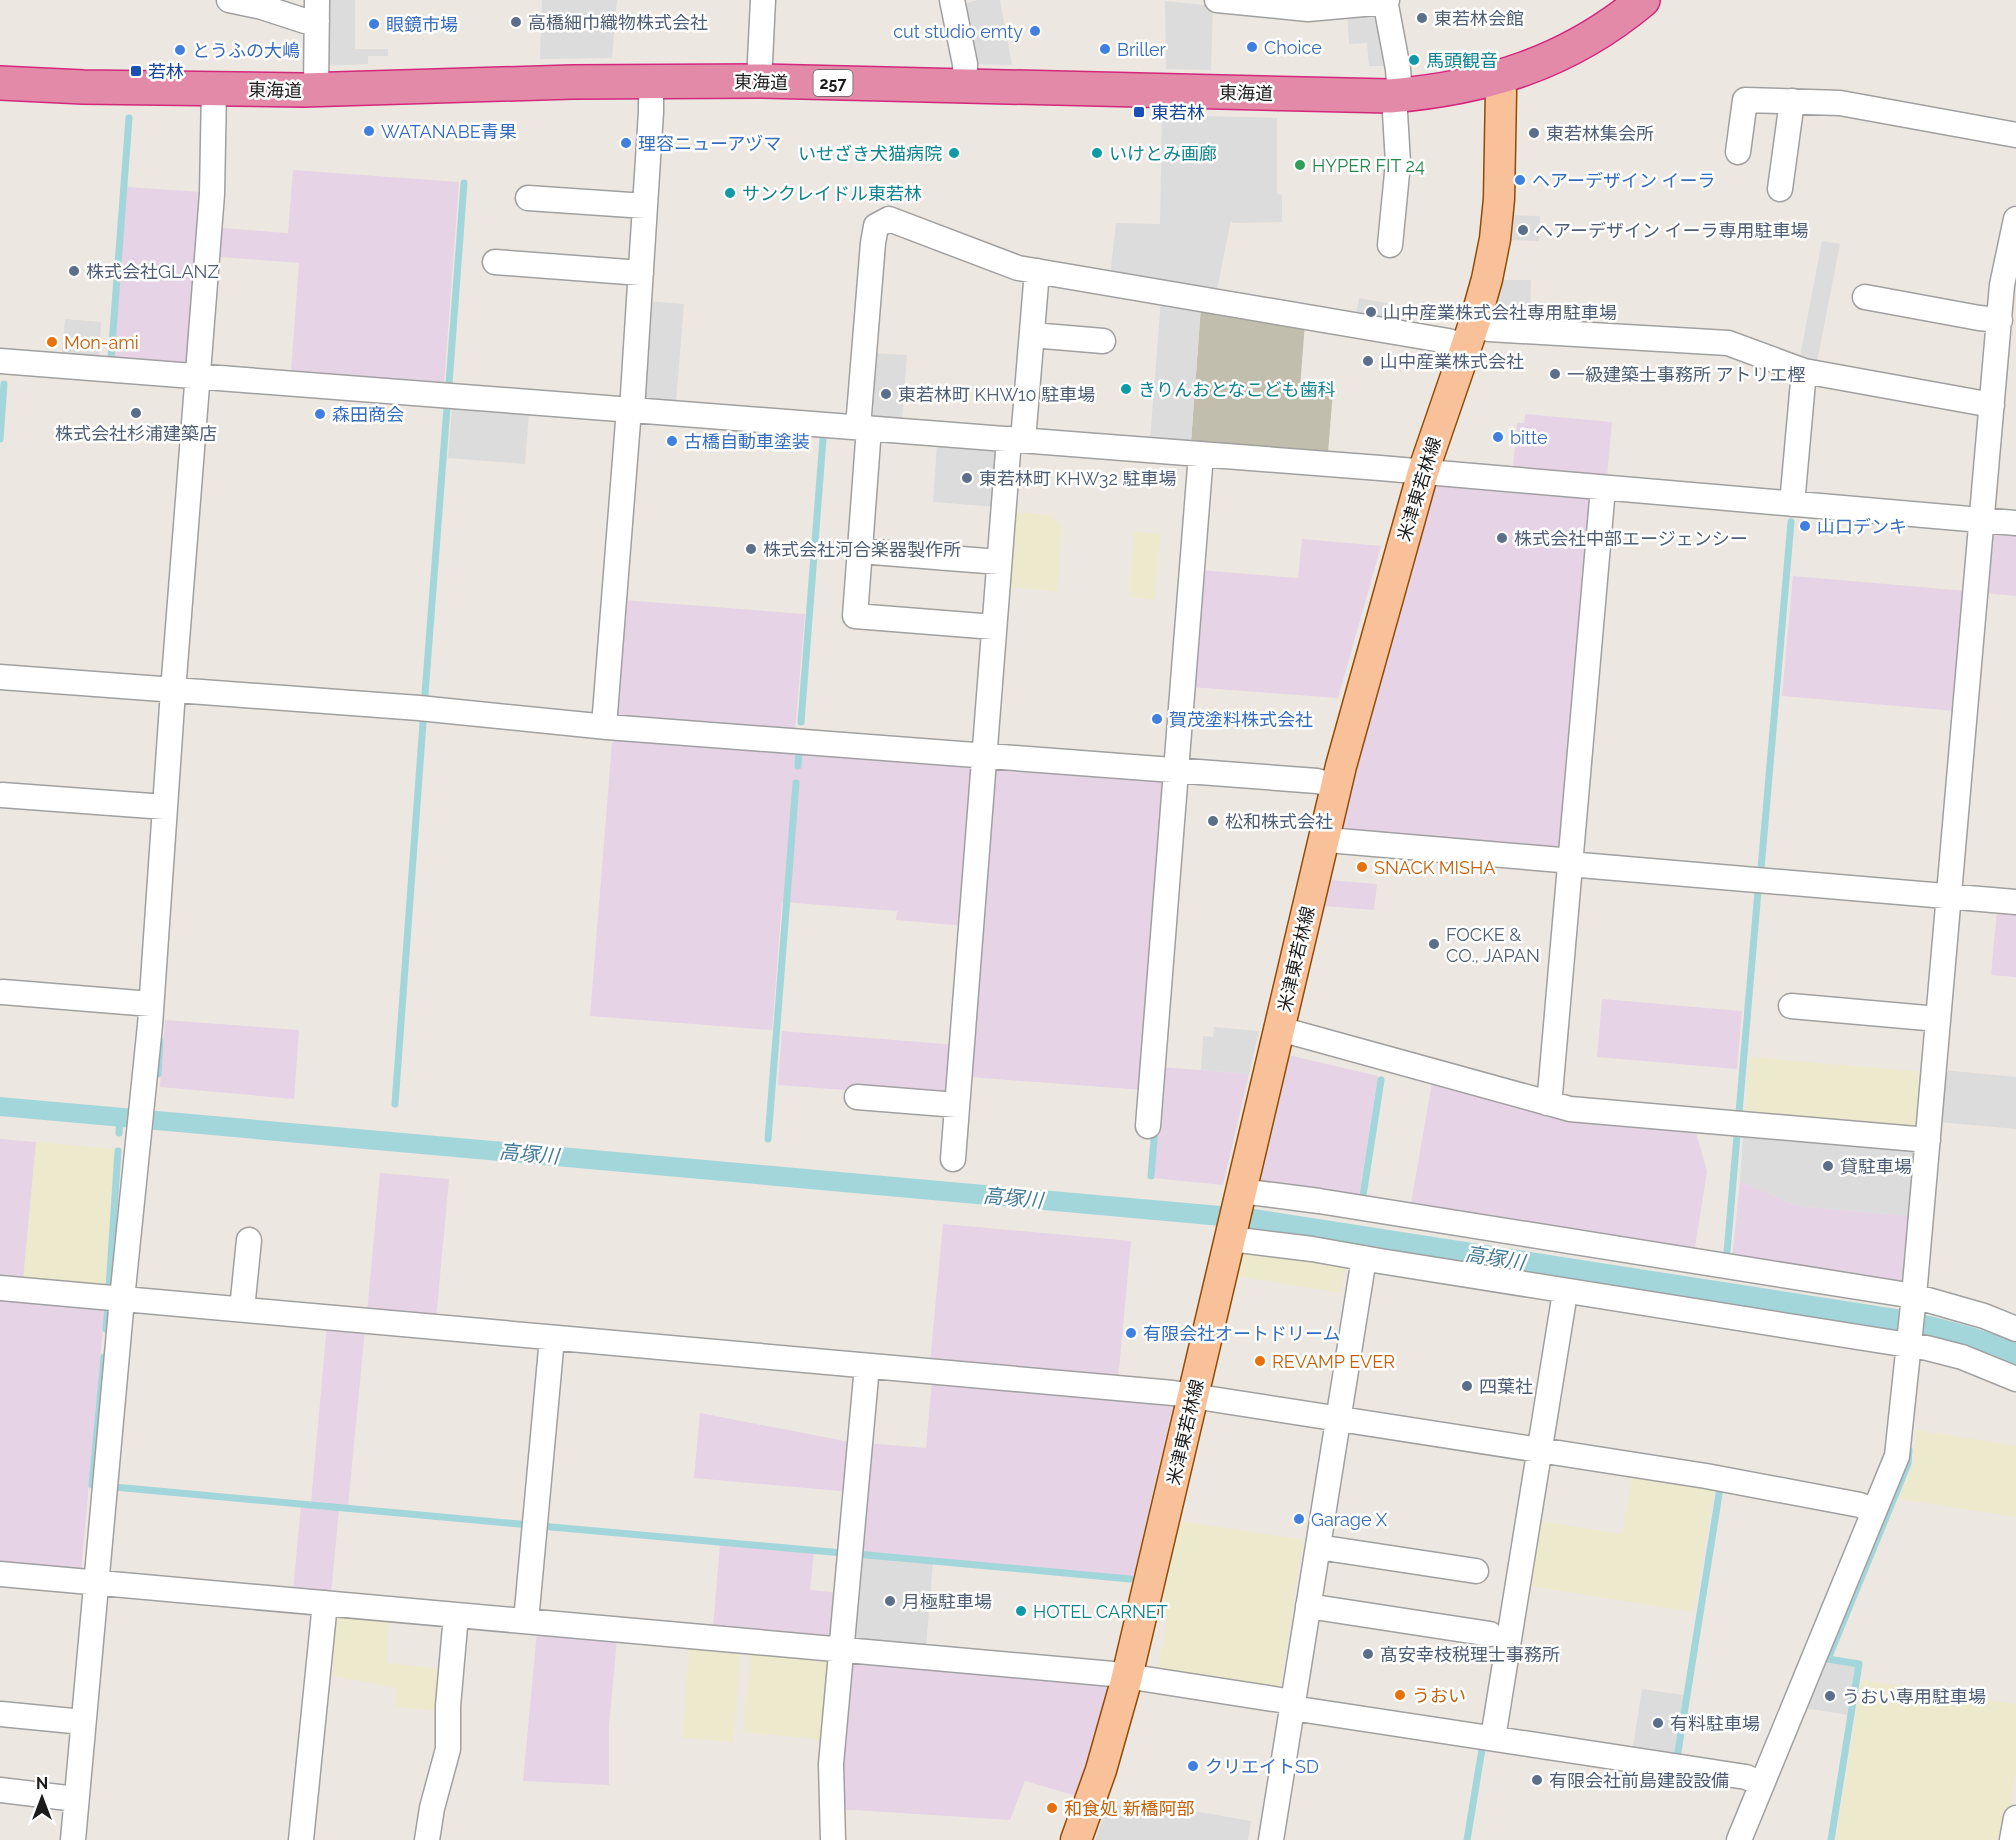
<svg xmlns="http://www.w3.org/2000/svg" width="2016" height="1840" font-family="Raleway,'Noto Sans JP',sans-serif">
	<rect width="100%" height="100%" fill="#ede7e1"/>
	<path fill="#e6d3e5" d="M293,170L459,182L444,384L291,372L299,263L220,257L222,228L288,233Z
		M127,187L201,192L187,364L114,358Z
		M1525,414L1612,422L1607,477L1513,468L1517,423H1524Z
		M1434,484L1591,498L1560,852L1345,834L1341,829L1355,769Z
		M1997,533L2016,535V596L1985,593L1990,539Z
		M1302,539L1381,546L1338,698L1190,687L1199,570L1298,578Z
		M1793,576L1966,591L1956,711L1782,696Z
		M623,600L805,614L795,731L621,718L615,711Z
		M619,737L972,764L966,926L896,920L897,911L782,902L772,1030L590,1016L612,743Z
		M1000,766L1161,779L1167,786L1143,1090L969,1077L993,772Z
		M1329,880L1377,884L1374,910L1323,906Z
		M1997,910L2016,912V977L1991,975Z
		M1602,999L1742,1011L1737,1069L1597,1057Z
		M165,1020L299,1030L294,1099L160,1087Z
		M782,1031L957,1045L953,1098L778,1085Z
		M1288,1055L1378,1076L1358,1203L1257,1187Z
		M1161,1067L1249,1074L1223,1185L1153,1178Z
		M1433,1077L1694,1126L1707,1171L1694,1254L1410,1209Z
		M0,1139L36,1142L23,1282L0,1280Z
		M380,1173L449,1179L436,1319L367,1313Z
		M1740,1181L1797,1206L1911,1216L1905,1288L1732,1260Z
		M943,1224L1131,1241L1118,1380L930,1363Z
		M0,1296L105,1305L81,1573L0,1566Z
		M327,1325L365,1329L348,1507L311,1503Z
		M932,1380L1174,1401L1133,1578L855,1553L865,1443L926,1448Z
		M700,1413L855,1443L850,1492L694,1478Z
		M301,1506L339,1509L331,1594L293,1590Z
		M720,1544L814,1552L810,1590L841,1593L837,1639L713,1628Z
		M537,1632L617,1639L609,1725V1785L523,1781Z
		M851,1660L1106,1683L1110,1688L1077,1796L1025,1781L1010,1820L838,1809Z"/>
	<path fill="#c1bead" d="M1201,306L1305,323L1300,388L1333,391L1328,452L1191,442Z"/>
	<path fill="#ece9cc" d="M1013,512L1049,515L1062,526L1057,591L1007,587Z
		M1134,532L1160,534L1155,599L1129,597Z
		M1750,1057L1924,1072L1919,1128L1745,1118Z
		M36,1142L115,1149L106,1289L23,1282Z
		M1243,1248L1346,1259L1341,1293L1237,1276Z
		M1916,1430L2016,1446V1517L1899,1499L1913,1465Z
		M1632,1478L1714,1490L1694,1612L1524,1585L1534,1520L1622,1534Z
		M1181,1521L1303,1540L1279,1692L1157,1673L1167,1623L1164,1594Z
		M335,1613L389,1618L386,1663L446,1669L443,1711L395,1707L396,1688L327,1675Z
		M690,1645L741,1650L733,1742L682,1738Z
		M751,1651L829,1658L826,1740L743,1732Z
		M1862,1680L2016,1704V1772L2003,1840H1836Z"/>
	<path fill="#dcdcdc" d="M325,0H355V49H388V56H368V64L324,66Z
		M542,0H617L612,58L540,59Z
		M978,0H1000L1012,65L972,64L960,5Z
		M1165,1L1213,6L1211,70L1166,69Z
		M1373,11L1379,16L1388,66H1369L1367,43L1349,44L1347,14Z
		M1162,115L1277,118V194L1282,195V222L1232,223L1231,220L1216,295L1110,277L1116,223L1160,224Z
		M1509,215L1540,216L1539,241L1506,240Z
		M1822,241L1840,244L1816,367L1799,362Z
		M1500,280H1531L1530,325L1490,317Z
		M1359,298L1387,303L1383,325L1355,320Z
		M1161,299L1201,306L1191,442L1150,439Z
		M647,301L684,304L676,402L646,399L641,394Z
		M65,319L101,322L99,357L62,354Z
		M871,353L907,355L902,419L866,417Z
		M452,407L529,413L525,464L448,458Z
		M937,445L997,449V507L933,502Z
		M1214,1027L1259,1031L1249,1074L1201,1070L1203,1036L1213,1037Z
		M1943,1070L2016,1077V1129L1939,1122Z
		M1749,1131L1917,1151L1911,1216L1797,1206L1740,1181L1743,1136L1748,1137Z
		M854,1556L933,1563L926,1647L847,1640Z
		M1823,1661L1856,1667L1848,1715L1804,1708Z
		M1642,1689L1684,1695L1674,1758L1632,1752Z
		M1108,1804L1180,1815L1182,1809L1251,1821L1248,1840H1095Z"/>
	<path fill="#a2d6da" d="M0,1097L1254,1209L1903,1310C1942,1318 1979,1328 2016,1342V1367L1221,1226L0,1116Z"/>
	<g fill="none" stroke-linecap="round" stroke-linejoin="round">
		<path stroke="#a2d6da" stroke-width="7" d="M111,358L129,118
			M449,384L464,183
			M0,439L4,384
			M425,694L447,407
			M801,722L823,439
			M798,766L799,751
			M1761,869L1791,522
			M158,1074L160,1041
			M395,1104L423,723
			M119,1133L120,1118
			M768,1139L796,783
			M1151,1176L1155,1128
			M1362,1202L1381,1080
			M1727,1252L1758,891
			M109,1288L118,1151
			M106,1329L108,1307
			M95,1486L92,1485L104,1357
			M114,1487L530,1525
			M540,1526L843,1553
			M856,1554L1130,1579
			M1677,1758L1720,1488L1715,1487
			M1467,1840L1482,1749
			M1831,1840L1859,1664L1828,1659L1908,1464L1909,1450"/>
		<g stroke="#a0a0a0" stroke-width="27">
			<path id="minor" d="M229,0L262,7L305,21H317
				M952,0L965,64V86
				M1217,0L1308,9L1386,2L1387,0
				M1385,0L1398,69L1400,95
				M759,81L763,0
				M316,90L317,0
				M1738,152L1745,100L1840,103L2016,135
				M1780,189L1792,101
				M528,198L645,206
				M1390,245L1398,163L1394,96
				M495,262L641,273
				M1865,297L1979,318L2000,320
				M1474,323L1489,329L1728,343L1804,371L1992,405
				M1032,335L1103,341
				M0,361L1380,468L2016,523
				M632,410L651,112V81
				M858,427L873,243L876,226L889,219L1018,268L1448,341L1466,347
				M869,428L855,616L994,627
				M1023,440L1037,271
				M1792,504L1804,371
				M860,551L999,562
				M0,677L419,708L607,727L1317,781L1336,786
				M604,726L629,409
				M2,795L165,807
				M1324,838L1339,841L1561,860L1580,865L2016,902
				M3,992L151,1004
				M1791,1006L1938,1019
				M1280,1029L1570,1109L1928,1140
				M857,1097L957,1105
				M1547,1103L1550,1094L1603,488
				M1148,1126L1201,454
				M953,1159L1009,439
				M1241,1191L1319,1201L1914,1296L1984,1316L2016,1329
				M1231,1239L1312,1249L1380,1261L1927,1348L1962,1357L2016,1379
				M0,1288L1173,1393L1706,1476L1860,1505L1874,1512
				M242,1309L249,1240
				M1318,1547L1476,1571
				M0,1574L1113,1674L1293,1702
				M1308,1606L1490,1634
				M526,1621L552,1338
				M1292,1708L1746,1777L1762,1784
				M1,1714L83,1722
				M1493,1738L1563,1305
				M0,1790L76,1799
				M73,1840L122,1299L150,1025L173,691L212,194L214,89
				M301,1840L325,1603
				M427,1840L432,1808L448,1749V1706L456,1615
				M833,1840L831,1764L867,1366
				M1271,1840L1364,1258
				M1739,1840L1897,1456L1914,1296L2002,285L2016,219
				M2012,1840L2016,1818"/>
		</g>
		<g stroke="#904b04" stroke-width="33">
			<path id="major" d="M1076,1840L1101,1770L1125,1685L1341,766L1423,472L1476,318L1487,279L1495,239L1499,199L1501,92L1497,79"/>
		</g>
		<g stroke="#d2287c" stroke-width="36">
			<path id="highway" d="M0,83L83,87L303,90L572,82L759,81L1390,96C1486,88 1568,63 1643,0"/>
		</g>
		<use href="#minor" stroke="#fff" stroke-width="24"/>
		<use href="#major" stroke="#f9c19a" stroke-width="30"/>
		<use href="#highway" stroke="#e38aa8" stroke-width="33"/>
	</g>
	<g fill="#5c6f8a" stroke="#fff" stroke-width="2">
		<circle cx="1422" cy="18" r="6"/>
		<circle cx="516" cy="22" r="6"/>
		<circle cx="1534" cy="133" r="6"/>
		<circle cx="1523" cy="230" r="6"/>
		<circle cx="74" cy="271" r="6"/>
		<circle cx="1371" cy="312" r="6"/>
		<circle cx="1368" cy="361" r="6"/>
		<circle cx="1555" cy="374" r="6"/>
		<circle cx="886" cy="394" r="6"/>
		<circle cx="136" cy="413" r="6"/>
		<circle cx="967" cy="478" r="6"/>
		<circle cx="1502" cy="538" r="6"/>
		<circle cx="751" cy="549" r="6"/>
		<circle cx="1213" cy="821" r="6"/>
		<circle cx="1434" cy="944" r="6"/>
		<circle cx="1828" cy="1166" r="6"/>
		<circle cx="1467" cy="1386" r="6"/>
		<circle cx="890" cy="1601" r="6"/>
		<circle cx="1368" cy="1654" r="6"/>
		<circle cx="1830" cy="1696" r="6"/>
		<circle cx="1658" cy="1723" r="6"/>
		<circle cx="1537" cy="1780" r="6"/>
	</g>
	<g fill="#3f7fe0" stroke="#fff" stroke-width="2">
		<circle cx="374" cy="24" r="6"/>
		<circle cx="1035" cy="31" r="6"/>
		<circle cx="1252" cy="47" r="6"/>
		<circle cx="1105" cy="49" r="6"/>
		<circle cx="180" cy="50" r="6"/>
		<circle cx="369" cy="131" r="6"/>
		<circle cx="626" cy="143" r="6"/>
		<circle cx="1520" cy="180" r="6"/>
		<circle cx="320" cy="414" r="6"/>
		<circle cx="1498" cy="437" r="6"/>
		<circle cx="672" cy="441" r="6"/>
		<circle cx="1805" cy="526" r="6"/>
		<circle cx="1157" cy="719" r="6"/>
		<circle cx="1131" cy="1333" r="6"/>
		<circle cx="1299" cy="1519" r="6"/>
		<circle cx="1193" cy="1766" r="6"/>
	</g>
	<g fill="#0f9aa8" stroke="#fff" stroke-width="2">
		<circle cx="1414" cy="60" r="6"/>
		<circle cx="954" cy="153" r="6"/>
		<circle cx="1097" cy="153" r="6"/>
		<circle cx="730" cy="193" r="6"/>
		<circle cx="1126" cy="389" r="6"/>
		<circle cx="1021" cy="1611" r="6"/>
	</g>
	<g fill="#1a4fb4" stroke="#fff" stroke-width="2">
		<rect x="130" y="65" width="12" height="12" rx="3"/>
		<rect x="1133" y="106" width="12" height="12" rx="3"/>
	</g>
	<circle fill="#2e9e5b" stroke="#fff" stroke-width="2" cx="1300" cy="165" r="6"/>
	<g fill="#e8710a" stroke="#fff" stroke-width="2">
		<circle cx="52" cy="342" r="6"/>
		<circle cx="1362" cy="867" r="6"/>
		<circle cx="1260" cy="1361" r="6"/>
		<circle cx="1400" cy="1695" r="6"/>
		<circle cx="1052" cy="1808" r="6"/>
	</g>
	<g text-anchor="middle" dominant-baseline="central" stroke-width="5" stroke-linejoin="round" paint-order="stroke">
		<rect fill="#fff" stroke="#606060" stroke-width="1.5" x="813.5" y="70" width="39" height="26" rx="4.5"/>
		<g font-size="16" font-weight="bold" fill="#1c1c1c">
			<text x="833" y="83">257</text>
		</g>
		<g font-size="18" fill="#4e5e75" stroke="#fff" text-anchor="start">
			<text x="1434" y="18">東若林会館</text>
			<text x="528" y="22">高橋細巾織物株式会社</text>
			<text x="1546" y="133">東若林集会所</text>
			<text x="1535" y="230">ヘアーデザイン イーラ専用駐車場</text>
			<text x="86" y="271">株式会社GLANZ</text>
			<text x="1383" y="312">山中産業株式会社専用駐車場</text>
			<text x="1380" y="361">山中産業株式会社</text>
			<text x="1567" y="374">一級建築士事務所 アトリエ樫</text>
			<text x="898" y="394">東若林町 KHW10 駐車場</text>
			<text x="136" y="433" text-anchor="middle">株式会社杉浦建築店</text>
			<text x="979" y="478">東若林町 KHW32 駐車場</text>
			<text x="1514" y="538">株式会社中部エージェンシー</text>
			<text x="763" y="549">株式会社河合楽器製作所</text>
			<text x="1225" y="821">松和株式会社</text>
			<text x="1446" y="934">FOCKE &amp;<tspan x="1446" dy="21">CO., JAPAN</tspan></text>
			<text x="1840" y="1166">貸駐車場</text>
			<text x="1479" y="1386">四葉社</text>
			<text x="902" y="1601">月極駐車場</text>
			<text x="1380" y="1654">髙安幸枝税理士事務所</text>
			<text x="1842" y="1696">うおい専用駐車場</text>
			<text x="1670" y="1723">有料駐車場</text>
			<text x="1549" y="1780">有限会社前島建設設備</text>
		</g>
		<g font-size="18" fill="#366cbe" stroke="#fff" text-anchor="start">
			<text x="386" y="24">眼鏡市場</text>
			<text x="1023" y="31" text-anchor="end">cut studio emty</text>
			<text x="1264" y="47">Choice</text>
			<text x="1117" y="49">Briller</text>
			<text x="192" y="50">とうふの大嶋</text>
			<text x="381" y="131">WATANABE青果</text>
			<text x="638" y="143">理容ニューアヅマ</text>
			<text x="1532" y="180">ヘアーデザイン イーラ</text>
			<text x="332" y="414">森田商会</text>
			<text x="1510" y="437">bitte</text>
			<text x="684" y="441">古橋自動車塗装</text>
			<text x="1817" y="526">山口デンキ</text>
			<text x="1169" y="719">賀茂塗料株式会社</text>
			<text x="1143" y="1333">有限会社オートドリーム</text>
			<text x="1311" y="1519">Garage X</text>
			<text x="1205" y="1766">クリエイトSD</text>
		</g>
		<g font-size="18" fill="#0d838f" stroke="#fff" text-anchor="start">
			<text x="1426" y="60">馬頭観音</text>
			<text x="942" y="153" text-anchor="end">いせざき犬猫病院</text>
			<text x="1109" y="153">いけとみ画廊</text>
			<text x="742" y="193">サンクレイドル東若林</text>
			<text x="1138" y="389">きりんおとなこども歯科</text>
			<text x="1033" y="1611">HOTEL CARNET</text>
		</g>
		<g font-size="18" fill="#164399" stroke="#fff" text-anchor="start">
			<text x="148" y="71">若林</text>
			<text x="1151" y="112">東若林</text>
		</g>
		<g font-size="18" fill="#1c1c1c" stroke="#fff">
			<text transform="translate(761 82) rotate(1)">東海道</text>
			<text transform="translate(275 90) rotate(1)">東海道</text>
			<text transform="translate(1246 93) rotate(1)">東海道</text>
			<text transform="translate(1419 489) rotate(-73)">米津東若林線</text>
			<text transform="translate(1296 959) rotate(-77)">米津東若林線</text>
			<text transform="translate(1185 1432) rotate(-77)">米津東若林線</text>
		</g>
		<g font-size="18" fill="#27864d" stroke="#fff" text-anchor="start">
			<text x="1312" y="165">HYPER FIT 24</text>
		</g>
		<g font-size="18" fill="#c56008" stroke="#fff" text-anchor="start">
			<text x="64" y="342">Mon-ami</text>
			<text x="1374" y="867">SNACK MISHA</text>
			<text x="1272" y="1361">REVAMP EVER</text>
			<text x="1412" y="1695">うおい</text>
			<text x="1064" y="1808">和食処 新橋阿部</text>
		</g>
		<g font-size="20" font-style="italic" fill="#457c99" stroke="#fff">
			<text transform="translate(529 1154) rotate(5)">高塚川</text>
			<text transform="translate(1013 1198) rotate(5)">高塚川</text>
			<text transform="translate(1495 1258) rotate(9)">高塚川</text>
		</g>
	</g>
	<g transform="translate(42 1798)" stroke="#ffffff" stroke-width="4.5" paint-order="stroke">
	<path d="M0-4.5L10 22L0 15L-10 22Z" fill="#1c1c1c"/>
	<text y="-9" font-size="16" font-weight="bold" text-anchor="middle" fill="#1c1c1c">N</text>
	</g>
</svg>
